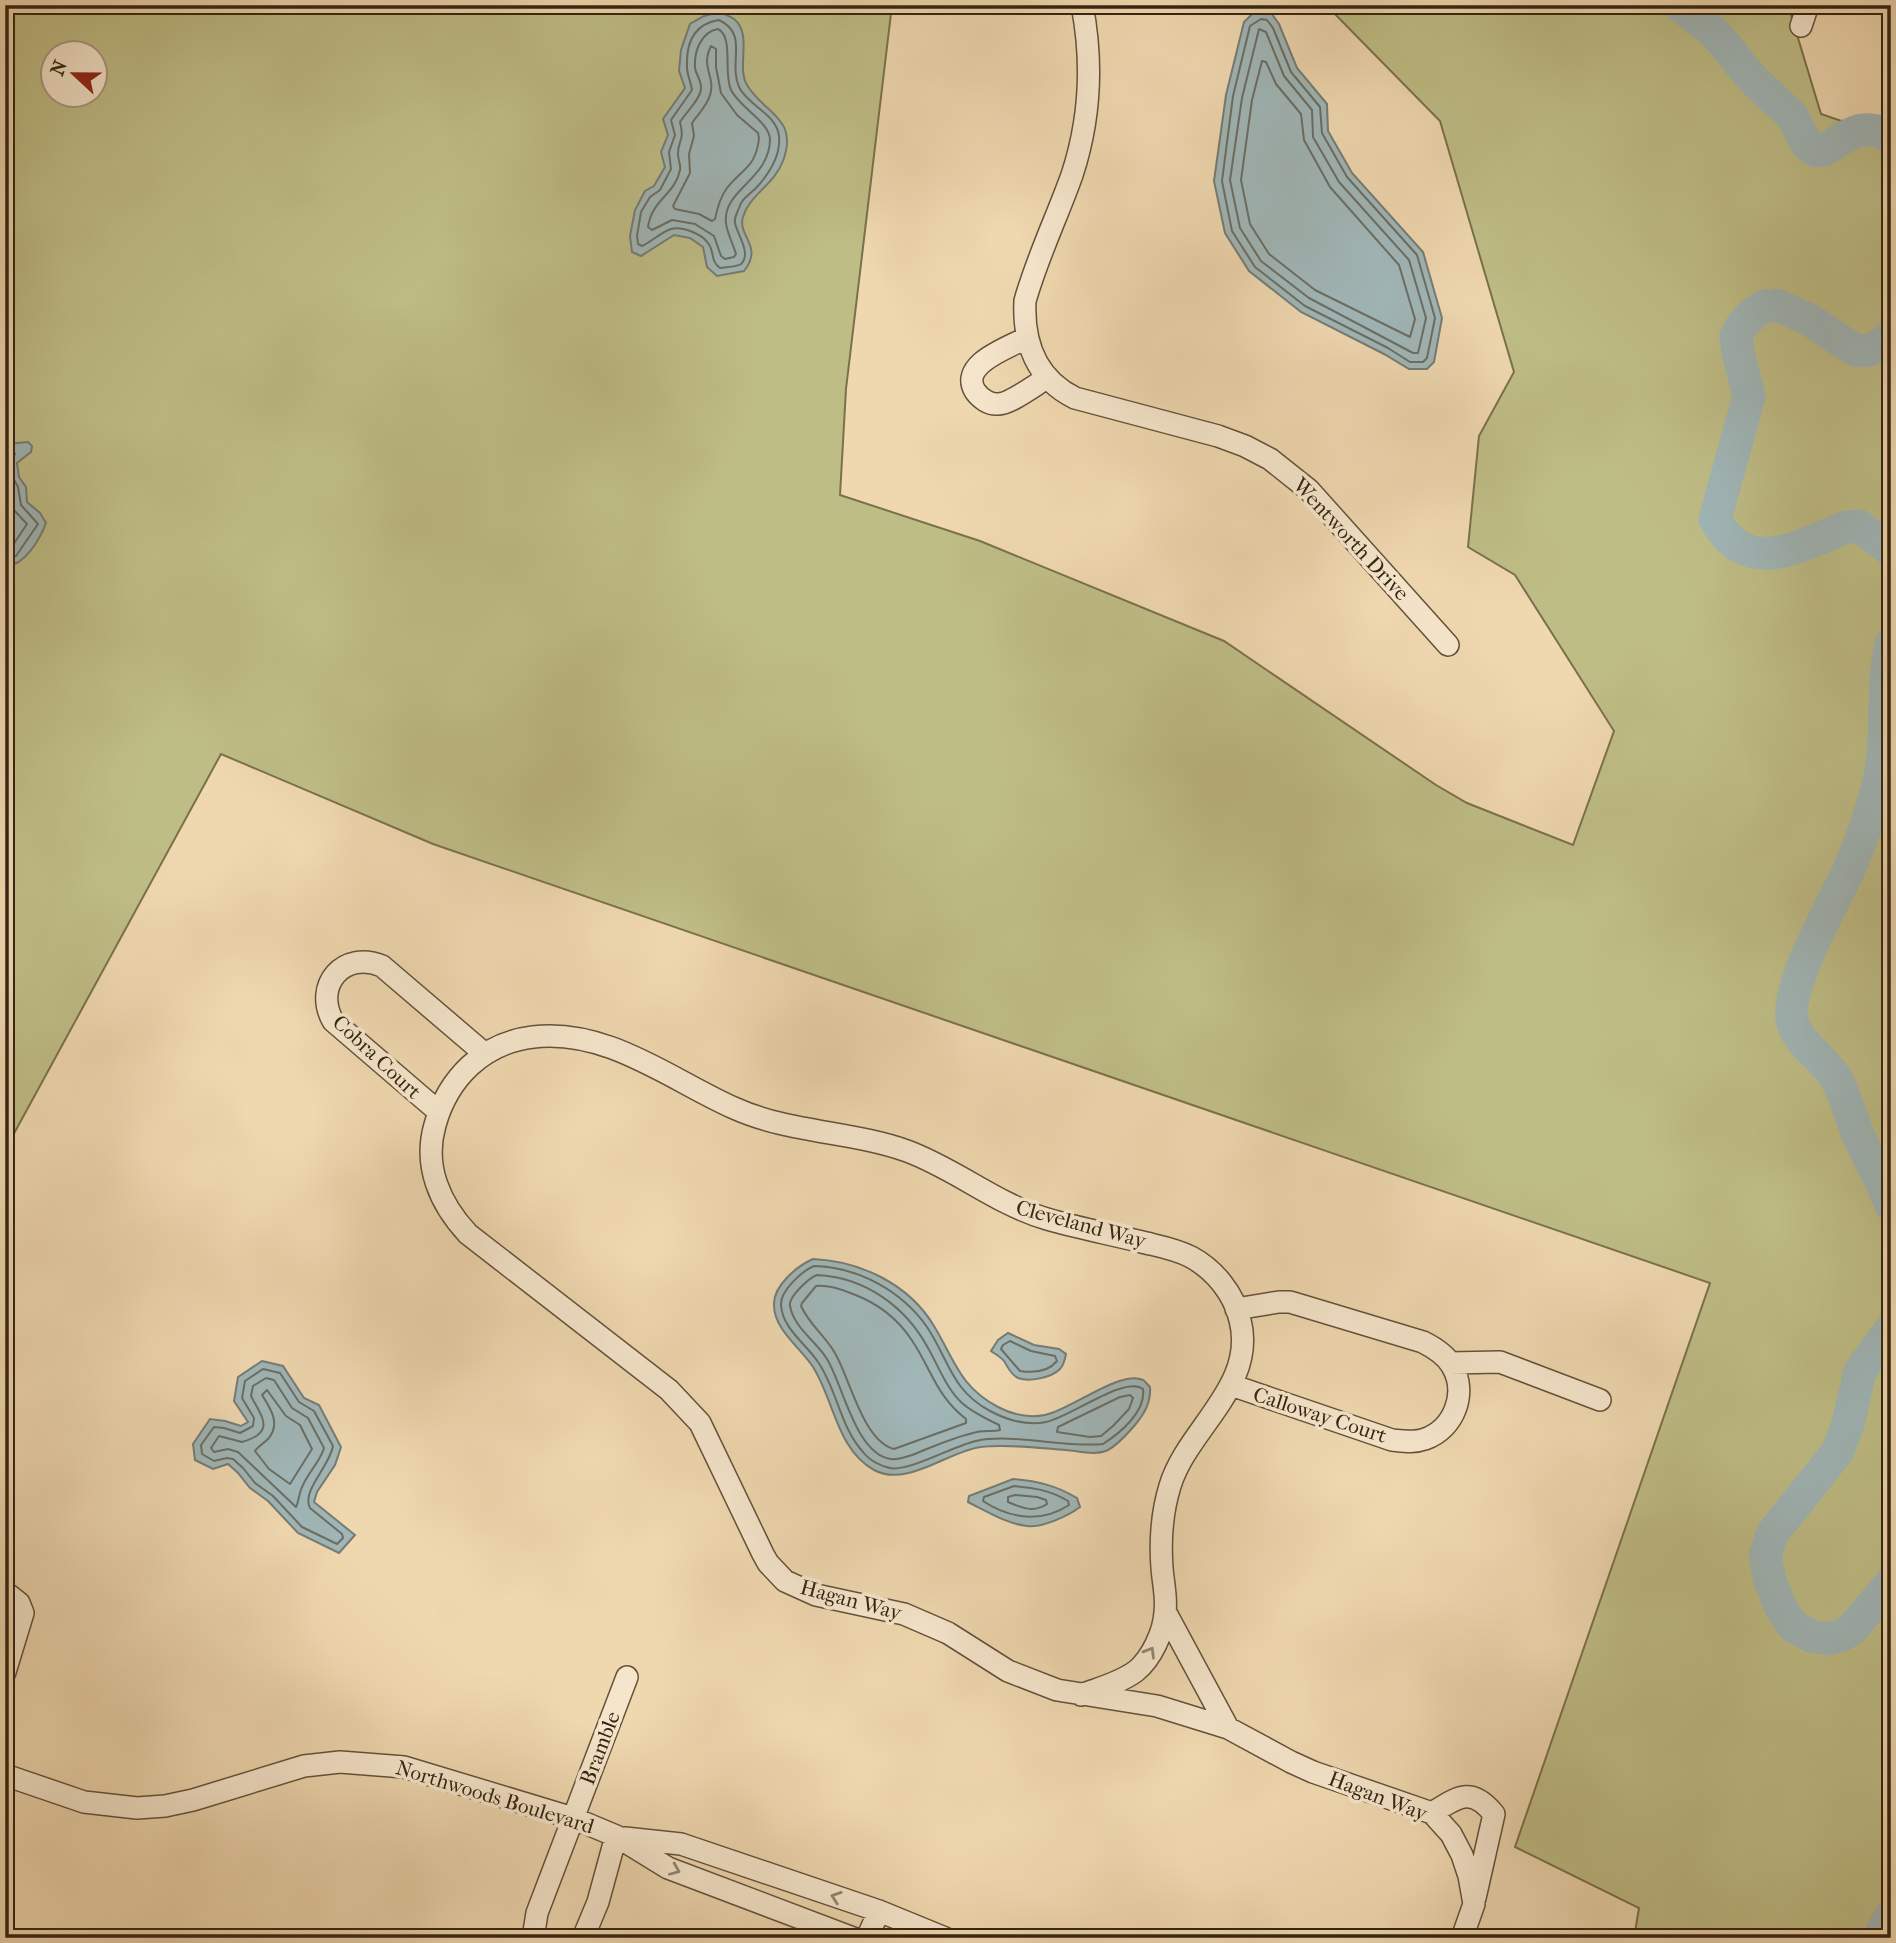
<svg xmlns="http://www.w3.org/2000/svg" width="1896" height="1943" font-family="'IM FELL French Canon',serif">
	<rect width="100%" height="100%" fill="#efd7af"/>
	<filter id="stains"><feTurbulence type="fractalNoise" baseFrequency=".00286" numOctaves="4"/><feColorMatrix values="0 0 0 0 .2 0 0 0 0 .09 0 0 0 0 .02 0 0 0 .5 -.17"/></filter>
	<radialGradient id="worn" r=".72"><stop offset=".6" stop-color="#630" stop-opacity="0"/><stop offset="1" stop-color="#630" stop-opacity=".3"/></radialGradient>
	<path fill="#bfbd86" stroke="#7a714c" stroke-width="2" fill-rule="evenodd" d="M5,5H892L846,389L840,495L980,541L1224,641L1436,785L1467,803L1573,845L1614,731L1515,575L1468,547L1479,436L1514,372L1440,121L1326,5H1788L1821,114L1891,138V1938H1634L1639,1908L1515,1847L1710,1283L433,844L221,754L5,1150ZM52,52H94V94H52Z"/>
	<path fill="#a0b6b7" stroke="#757c75" stroke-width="2" d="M1260,11L1271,13L1279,24L1297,68L1327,104L1328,131L1352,173L1423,252L1442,318L1434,362L1427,369H1409L1384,354L1301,312L1249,271L1225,233L1214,181L1226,95L1244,22L1252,14Z
		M719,12C724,14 730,16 734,19C753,34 736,67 747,85C764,114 799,117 783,161C774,185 749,195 743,217C737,236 764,246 744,271L717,276L707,267L703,247L690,238L674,235L641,256L632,252L630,236L635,210L645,191L654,186L665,167L661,152L668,135L663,119L685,88L679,71L681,50L690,24L704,16Z
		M28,442L32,446L31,452L17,463L19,477L26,487L27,502L40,513L46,523C40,539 24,567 5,566V444Z
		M813,1259C860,1261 909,1284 934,1326C955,1361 960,1387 998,1407C1013,1415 1029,1418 1045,1415C1069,1411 1121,1369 1143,1380C1144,1380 1149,1386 1150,1387C1151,1402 1145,1413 1135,1425C1127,1434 1119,1444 1108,1450C1096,1456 1079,1451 1066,1450C1038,1448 1008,1444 981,1447C948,1451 907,1488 874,1470C837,1450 834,1400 813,1367C801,1348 774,1330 774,1305C773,1286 797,1266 813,1259Z
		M1008,1333L1034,1345L1059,1349L1066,1354C1065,1359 1064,1365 1060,1369C1051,1378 1029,1382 1018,1378C1010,1374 1008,1367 1004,1361C1001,1357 995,1354 991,1351L998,1340Z
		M262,1361L283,1366L304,1398L319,1405L341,1447L335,1465L317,1492L314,1502L355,1535L339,1553L298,1533L268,1501L250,1488L238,1473L228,1464L213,1469L195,1460L193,1444L210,1419L225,1421L241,1426L248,1422L234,1401L238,1377Z
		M1013,1479C1037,1481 1055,1485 1077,1498L1080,1507C1068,1516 1042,1528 1027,1526C1007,1524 986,1511 968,1502L969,1496Z"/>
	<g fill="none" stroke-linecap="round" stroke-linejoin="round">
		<path stroke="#6a6e64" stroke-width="2" d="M1261,19L1267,20L1273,28L1291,72L1320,107L1322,133L1347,177L1417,255L1435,318L1427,358L1423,362H1410L1388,348L1305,306L1255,267L1232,231L1222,181L1233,96L1250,26Z
			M719,20C749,34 728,62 739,87C748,106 777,114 779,136C781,156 769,174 756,188C749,195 742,198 739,208C737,213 734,218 735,223C737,234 752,254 741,264C737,267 726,267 720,268C710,261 715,252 708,243C702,234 682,226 671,229C663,231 651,242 642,246L638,244L637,236L641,212L650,197L660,190L671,169L669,152L675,135L671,120L692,90C691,82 687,75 687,67C686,43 694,24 719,20Z
			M718,29C734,37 723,73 731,90C739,107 770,122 770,140C769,180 722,190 726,223C727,233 733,244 736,254L734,257L725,259L721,256L714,236L695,224L672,220L652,230L648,227C652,199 675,195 680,170C681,164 678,160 678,154C678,139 685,142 680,122C686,112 700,100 701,89C702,81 696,75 695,68C694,51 701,32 718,29Z
			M1259,29L1266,32L1284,76L1312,110L1313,137L1339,182L1409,260L1426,318L1418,353H1413L1309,298L1261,261L1240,228L1230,180L1242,98Z
			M711,46L716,49V67L721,93L737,115L758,133L759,138C756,167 743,168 727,188C721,196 717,209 715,219L712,221L699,214L675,209L673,206L690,173L689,154L694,136L692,123C698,114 707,106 710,95C716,76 700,68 711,46Z
			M1262,61L1266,62L1276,84L1301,114L1304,140L1330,187L1399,265L1415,319L1410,337L1315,290L1269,254L1250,224L1241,180L1252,100Z
			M5,451L15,454L10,462L11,474L18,487L21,505L38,524L16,556L5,559
			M5,485L9,490L13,509L27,524L11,548L5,550
			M814,1266C858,1267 902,1291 927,1327C949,1360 951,1390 990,1411C1007,1420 1026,1426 1046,1422C1069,1418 1125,1375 1143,1389C1146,1412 1120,1433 1103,1444C1065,1448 1012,1433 976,1441C953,1446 909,1472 890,1468C880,1466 869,1460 863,1452C840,1427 837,1389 818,1362C806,1344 782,1328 781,1305C780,1291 802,1271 814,1266Z
			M817,1275C865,1277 906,1307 928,1348C939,1367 946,1388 962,1403C973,1413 987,1419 999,1425L1000,1430C991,1432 982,1430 973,1433C952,1438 932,1447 912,1455C906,1457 898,1460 891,1459C856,1455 843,1385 827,1359C816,1341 794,1328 790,1306C788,1297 809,1278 817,1275Z
			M816,1286C828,1285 841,1289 853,1294C877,1303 897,1318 911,1339C931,1368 936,1396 966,1419V1423L894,1449C864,1442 850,1380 836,1355C827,1337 810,1326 801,1306L802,1303Z
			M1010,1341L1031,1351L1055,1356L1057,1361C1048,1372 1033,1373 1020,1371L1001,1349L1003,1345Z
			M263,1369L280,1373L299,1402L314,1411L333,1446C330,1466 301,1491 310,1508L342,1534L343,1538L337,1544L302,1527L273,1496L255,1483L243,1468L233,1459L227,1458L214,1461L202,1454L201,1445L214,1427L224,1428L240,1433L253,1426L254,1418L242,1398L245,1381Z
			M266,1378L274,1380L292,1408L308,1418L324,1448C320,1462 309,1471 303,1485C299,1492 299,1501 296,1507L238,1452L228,1449L214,1452L211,1448L219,1436L242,1442C277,1432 261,1416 251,1396L253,1386Z
			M267,1390L286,1416L300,1425L312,1449L290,1484L269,1469L255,1451C258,1446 263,1444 268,1439C281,1424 271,1409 262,1395Z
			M1130,1395L1133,1398L1129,1409L1113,1426L1101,1436L1090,1437L1057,1432L1058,1427L1120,1397Z
			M1014,1486C1034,1488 1050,1490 1068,1501L1069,1505C1042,1523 1010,1519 983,1501L984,1497Z
			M1015,1495L1037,1497L1046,1500L1047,1504C1034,1513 1022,1508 1008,1502V1497Z"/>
		<path stroke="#a0b6b7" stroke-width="33" d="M1679,5C1693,16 1708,26 1720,39C1731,51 1740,65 1751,77C1763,90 1777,101 1790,114C1799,124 1801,142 1813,149C1832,160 1849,112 1891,137
			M1891,336C1880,346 1869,353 1855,350L1810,320L1777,305L1765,306L1754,313L1743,324L1736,336L1738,352L1749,396L1715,519C1748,579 1798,546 1847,527L1859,526L1891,550
			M1891,644C1883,681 1886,718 1883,755C1879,794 1863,836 1848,872C1833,904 1782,992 1793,1024C1801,1046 1824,1059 1836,1078C1846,1096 1851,1118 1859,1137C1869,1160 1882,1181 1891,1205
			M1891,1329L1860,1371L1848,1424L1838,1451L1772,1534L1765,1556L1770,1581L1781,1608L1793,1626L1811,1636L1828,1639L1842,1635L1852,1629L1891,1583
			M1878,1938L1891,1916"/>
		<g stroke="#635239" stroke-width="24">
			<path id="minor" d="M1082,5C1093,62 1090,120 1072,175C1057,217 1037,258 1025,301C1023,342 1036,379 1075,398L1218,436L1245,446L1270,459L1309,490L1448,645
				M1801,26L1808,5
				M1026,338C1008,348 959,364 975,391C980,398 989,405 998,404C1010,404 1035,385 1047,378
				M439,1112L333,1021C313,985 344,950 382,966L485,1054
				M1450,1363L1500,1362L1600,1400
				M1231,1385L1392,1440C1403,1441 1414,1443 1425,1439C1454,1429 1468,1393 1452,1366C1446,1355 1435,1348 1423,1342L1290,1302H1279L1236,1309
				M5,1592L19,1603L23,1613L5,1672
				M1166,1613L1228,1728
				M1081,1695C1099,1688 1120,1683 1136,1671C1151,1659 1164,1632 1165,1612C1167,1598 1163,1582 1162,1568C1160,1541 1162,1512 1170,1486C1187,1429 1257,1386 1240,1320C1234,1294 1215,1270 1191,1257C1176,1249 1158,1246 1142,1242C1110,1234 1078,1228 1047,1219C996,1204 956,1169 907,1151C851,1131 789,1133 734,1108C671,1080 607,1028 533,1037C483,1043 448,1078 435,1125C423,1166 440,1204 468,1234L669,1390L700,1423L763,1554L768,1563L785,1581L816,1595L904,1614L948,1633L1008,1671L1057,1690L1157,1706L1228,1728L1291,1762L1313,1772L1432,1813L1451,1834L1462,1855L1469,1876L1474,1904L1462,1938
				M5,1775L84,1802L137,1808L165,1806L193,1800L304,1766L340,1762L404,1767L573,1818L616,1836L668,1868L853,1938
				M1432,1813C1458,1797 1471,1786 1494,1814L1475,1898
				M625,1838L681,1844L879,1911L945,1938
				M533,1938L537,1913L627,1677
				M583,1938L598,1902L616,1836
				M867,1938L879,1911"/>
		</g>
		<use href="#minor" stroke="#f5e5cb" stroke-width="21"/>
	</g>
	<defs><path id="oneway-chevron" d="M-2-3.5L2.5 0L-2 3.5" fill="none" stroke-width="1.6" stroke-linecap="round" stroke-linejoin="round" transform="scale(1.75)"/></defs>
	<g stroke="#94856e">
		<use href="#oneway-chevron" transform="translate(1150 1652) rotate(-59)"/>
		<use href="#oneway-chevron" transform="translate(675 1870) rotate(23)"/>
		<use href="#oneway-chevron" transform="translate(836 1897) rotate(-161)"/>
	</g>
	<g text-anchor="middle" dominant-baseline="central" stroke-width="7" stroke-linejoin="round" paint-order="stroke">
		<g font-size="21" fill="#342512" stroke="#f5e5cb">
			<text transform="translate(1351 539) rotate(47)">Wentworth Drive</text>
			<text transform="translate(377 1057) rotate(43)">Cobra Court</text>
			<text transform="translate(1081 1224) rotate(15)">Cleveland Way</text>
			<text transform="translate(1320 1415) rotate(18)">Calloway Court</text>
			<text transform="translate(851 1600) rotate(15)">Hagan Way</text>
			<text transform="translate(600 1748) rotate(-69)">Bramble</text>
			<text transform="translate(1378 1796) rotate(21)">Hagan Way</text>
			<text transform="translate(495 1797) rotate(17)">Northwoods Boulevard</text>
		</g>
	</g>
	<rect width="1896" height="1943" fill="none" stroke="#efd7af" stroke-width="28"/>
	<rect x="7" y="7" width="1882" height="1929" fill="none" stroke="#342512" stroke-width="3.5"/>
	<rect x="14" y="14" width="1868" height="1915" fill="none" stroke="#342512" stroke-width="2"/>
	<g transform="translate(74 74) rotate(292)"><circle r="33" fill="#f5e5cb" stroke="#a89881" stroke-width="2"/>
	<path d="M0-5L12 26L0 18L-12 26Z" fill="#8f2418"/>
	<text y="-10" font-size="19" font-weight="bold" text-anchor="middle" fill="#342512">N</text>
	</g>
	<rect width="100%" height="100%" filter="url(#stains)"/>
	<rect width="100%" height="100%" fill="url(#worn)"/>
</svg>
